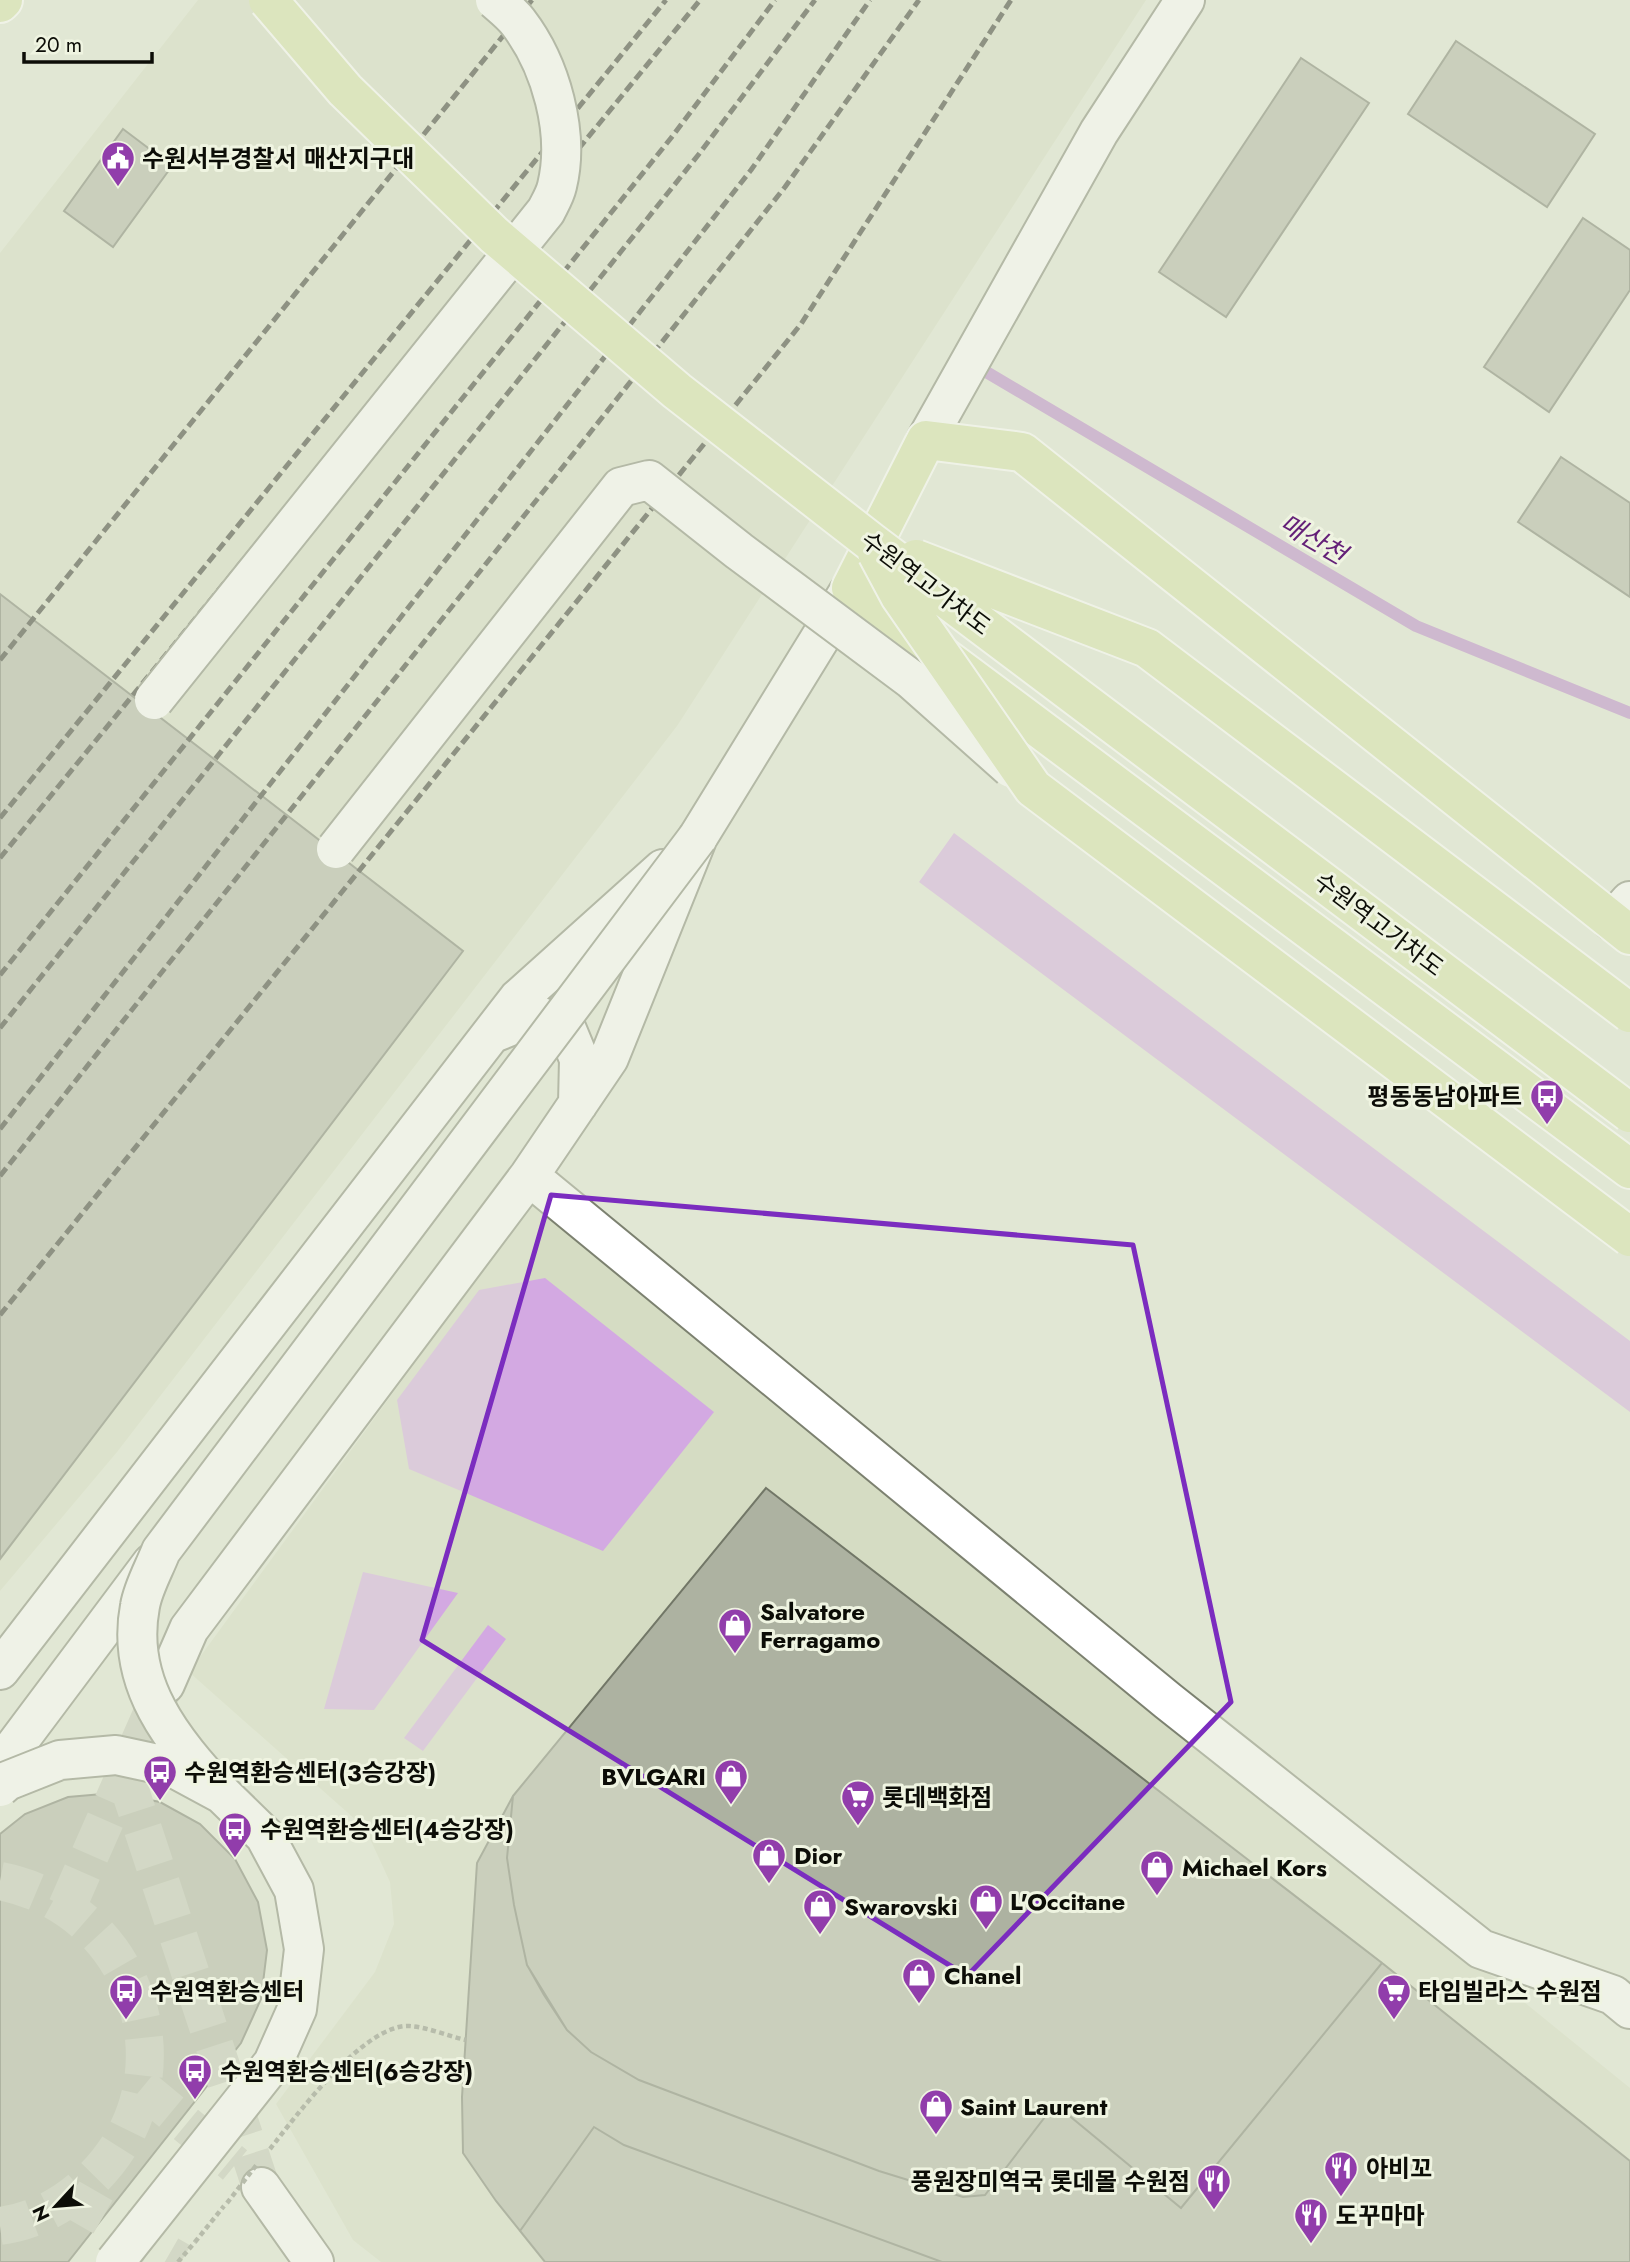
<svg xmlns="http://www.w3.org/2000/svg" width="1630" height="2262" font-family="Jost,'Noto Sans KR',sans-serif">
	<rect width="100%" height="100%" fill="#e1e7d4"/>
	<path fill="#d5dcc3" d="M198,0H1146L677,726L117,1452L0,1591V253Z
		M534,1200L1630,2088V2262H381L353,2240L276,2104L375,1972L394,1924L390,1882L365,1828L189,1672Z"/>
	<path fill="#d3a9e2" d="M954,833L1630,1341V1412L919,882Z
		M545,1278L714,1412L603,1551L409,1469L397,1400L479,1290Z
		M363,1572L458,1593L374,1710L324,1709Z
		M488,1625L506,1639L423,1751L404,1738Z"/>
	<g fill="none" stroke-linecap="round" stroke-linejoin="round">
		<path stroke="#b781ca" stroke-width="12" d="M988,373L1416,626L1630,713"/>
	</g>
	<path fill="#adb2a1" stroke="#727767" stroke-width="2" d="M1456,41L1595,134L1547,207L1408,114Z
		M1301,58L1369,103L1226,317L1159,272Z
		M123,129L172,166L113,247L64,211Z
		M1583,218L1630,250V290L1549,412L1484,367Z
		M1561,457L1630,503V597L1518,522Z
		M0,594L463,951L0,1559Z
		M766,1488L1382,1963L1181,2208L1055,2104L985,2195L963,2197L879,2171L639,2080L591,2052L567,2030L544,1995L527,1965L514,1905L507,1858L513,1796Z
		M114,1793L160,1802L200,1824L235,1859L258,1902L267,1950L261,1999L241,2043L68,2262H0V1834L25,1814L68,1797Z
		M513,1796L507,1858L514,1905L527,1965L567,2030L591,2052L639,2080L879,2171L963,2197L985,2195L1055,2104L1181,2208L1382,1963L1630,2161V2262H545L496,2201L463,2153L462,2097L477,1863Z
		M594,2127L624,2145L942,2262H545L520,2231Z"/>
	<g fill="none" stroke-linecap="round" stroke-linejoin="round">
		<path stroke="#c1c6b5" stroke-width="38" stroke-dasharray="38 19" stroke-linecap="butt" d="M125,1775L261,2187
			M0,1881C146,1910 197,2092 81,2189C59,2208 30,2222 0,2226
			M67,1907L165,1684
			M142,2088L235,2165
			M70,2198L181,2262"/>
		<g stroke="#7c8170" stroke-width="42">
			<path id="minor" d="M926,440L1099,132L1185,0
				M1612,921L1630,901
				M491,1034L523,1021L542,1017L567,1030L579,1059L578,1104
				M529,1176L1168,1701L1481,1949L1613,1995L1630,2009
				M0,1670L518,999L663,869
				M165,1684L189,1629L529,1176L609,1058L698,837L848,593
				M0,1766L152,1563
				M261,2187L314,2262"/>
		</g>
		<g stroke="#fff" stroke-width="42">
			<path id="major" d="M0,3L3,0
				M1630,935L1022,452L926,440L851,588L1630,1169"/>
		</g>
		<path stroke="#83877a" stroke-width="4.5" stroke-dasharray="5 3.5" stroke-linecap="butt" d="M270,2149C296,2116 364,2024 409,2026C427,2027 448,2036 466,2040
			M195,2242L224,2206"/>
		<use href="#minor" stroke="#fff" stroke-width="38"/>
		<use href="#major" stroke="#d4e2a4" stroke-width="38"/>
		<path stroke="#292a22" stroke-width="5" stroke-dasharray="10 5" stroke-linecap="butt" d="M0,660L532,0
			M0,818L666,0
			M0,858L700,0
			M0,975L671,138L775,0
			M0,1028L699,154L815,0
			M0,1129L751,170L870,0
			M0,1176L785,187L919,0
			M0,1315L801,324L1011,0"/>
		<g stroke="#7c8170" stroke-width="42" stroke-linecap="butt">
			<path id="minor-bridge" d="M154,700L546,211C550,203 555,195 557,186C570,133 551,65 518,22C512,14 503,7 495,0
				M336,849L621,487L649,480L739,551L912,680L1011,768
				M0,1787L7,1781L60,1760L116,1755L172,1767L222,1794L265,1836L294,1890L304,1949L297,2009L273,2063L115,2262
				M222,1794C173,1741 125,1684 140,1606C143,1588 154,1569 161,1551L698,837"/>
		</g>
		<g stroke="#fff" stroke-width="42" stroke-linecap="butt">
			<path id="major-bridge" d="M268,0L345,90L494,235L677,391L871,542L1630,1113
				M877,553L900,596L1033,788L1630,1237
				M916,559L1147,648L1630,1013"/>
		</g>
		<path stroke="#83877a" stroke-width="4.5" stroke-dasharray="5 3.5" stroke-linecap="butt" d="M227,2203L258,2163
			M178,2262L195,2242"/>
		<use href="#minor-bridge" stroke="#fff" stroke-width="38"/>
		<use href="#major-bridge" stroke="#d4e2a4" stroke-width="38"/>
	</g>
	<path d="M0 0H1630V2262H0ZM551,1195L1133,1245L1231,1702L967,1976L422,1640Z" fill="#e1e7d4" fill-opacity=".55" fill-rule="evenodd"/>
	<path fill="none" stroke="#7b2cbf" stroke-width="5" stroke-linejoin="round" d="M551,1195L1133,1245L1231,1702L967,1976L422,1640Z"/>
	<defs>
		<g id="civic-pin" transform="scale(1.75)"><path d="M0 17L-7.5 6A9.5 9.5 0 1 1 7.5 6Z" fill="#913dab" stroke="#eff4e1"/><path d="M-.6-6.5H3V-4.5H.6V-3L4-1V1h2V6H-6V1h2V-1L-.6-3ZM-1.2 2.5V6h2.4V2.5Z" fill="#fff"/></g>
		<g id="bus-pin" transform="scale(1.75)"><path d="M0 17L-7.5 6A9.5 9.5 0 1 1 7.5 6Z" fill="#913dab" stroke="#eff4e1"/><path d="M-5-6H5V4H4V6H2V4H-2V6H-4V4H-5ZM-3.5-4V0h7V-4ZM-3.5 1.2v1.5H-2V1.2ZM2 1.2v1.5H3.5V1.2Z" fill="#fff"/></g>
		<g id="shop-pin" transform="scale(1.75)"><path d="M0 17L-7.5 6A9.5 9.5 0 1 1 7.5 6Z" fill="#913dab" stroke="#eff4e1"/><path d="M-5-2.5h2.3a2.7 3.5 0 0 1 5.4 0H5L5.5 6h-11ZM-1.5-2.5h3a1.5 2.3 0 0 0-3 0Z" fill="#fff"/></g>
		<g id="supermarket-pin" transform="scale(1.75)"><path d="M0 17L-7.5 6A9.5 9.5 0 1 1 7.5 6Z" fill="#913dab" stroke="#eff4e1"/><path d="M-6-5.5h2.5l.6 2H6L4.5 2H-2.5L-4.4-4H-6ZM-1.5 3.2a1.3 1.3 0 1 0 .1 0ZM3 3.2a1.3 1.3 0 1 0 .1 0Z" fill="#fff"/></g>
		<g id="restaurant-pin" transform="scale(1.75)"><path d="M0 17L-7.5 6A9.5 9.5 0 1 1 7.5 6Z" fill="#913dab" stroke="#eff4e1"/><path d="M-5-6h1v4h1v-4h1v4h1v-4h1v5L-1.5 .5V6h-2V.5L-5-1ZM5-6V6H3V1.5H1.5Q1.5-4 5-6Z" fill="#fff"/></g>
	</defs>
	<g fill-rule="evenodd">
		<use href="#civic-pin" x="118" y="158"/>
		<use href="#bus-pin" x="1547" y="1096"/>
		<use href="#shop-pin" x="735" y="1625"/>
		<use href="#bus-pin" x="160" y="1772"/>
		<use href="#shop-pin" x="731" y="1776"/>
		<use href="#supermarket-pin" x="858" y="1797"/>
		<use href="#bus-pin" x="235" y="1829"/>
		<use href="#shop-pin" x="769" y="1855"/>
		<use href="#shop-pin" x="1157" y="1867"/>
		<use href="#shop-pin" x="986" y="1901"/>
		<use href="#shop-pin" x="820" y="1906"/>
		<use href="#shop-pin" x="919" y="1975"/>
		<use href="#bus-pin" x="126" y="1991"/>
		<use href="#supermarket-pin" x="1394" y="1991"/>
		<use href="#bus-pin" x="195" y="2071"/>
		<use href="#shop-pin" x="936" y="2106"/>
		<use href="#restaurant-pin" x="1341" y="2168"/>
		<use href="#restaurant-pin" x="1214" y="2181"/>
		<use href="#restaurant-pin" x="1311" y="2215"/>
	</g>
	<g text-anchor="middle" dominant-baseline="central" stroke-width="6" stroke-linejoin="round" paint-order="stroke">
		<g font-size="24" font-weight="bold" fill="#0c0d07" stroke="#eff4e1" text-anchor="start">
			<text x="142" y="158">수원서부경찰서 매산지구대</text>
			<text x="1522" y="1096" text-anchor="end">평동동남아파트</text>
			<text x="760" y="1611">Salvatore<tspan x="760" dy="28">Ferragamo</tspan></text>
			<text x="184" y="1772">수원역환승센터(3승강장)</text>
			<text x="706" y="1776" text-anchor="end">BVLGARI</text>
			<text x="882" y="1797">롯데백화점</text>
			<text x="260" y="1829">수원역환승센터(4승강장)</text>
			<text x="794" y="1855">Dior</text>
			<text x="1182" y="1867">Michael Kors</text>
			<text x="1010" y="1901">L'Occitane</text>
			<text x="844" y="1906">Swarovski</text>
			<text x="944" y="1975">Chanel</text>
			<text x="150" y="1991">수원역환승센터</text>
			<text x="1418" y="1991">타임빌라스 수원점</text>
			<text x="220" y="2071">수원역환승센터(6승강장)</text>
			<text x="960" y="2106">Saint Laurent</text>
			<text x="1366" y="2168">아비꼬</text>
			<text x="1190" y="2181" text-anchor="end">풍원장미역국 롯데몰 수원점</text>
			<text x="1336" y="2215">도꾸마마</text>
		</g>
		<g font-size="24" fill="#0c0d07" stroke="#eff4e1">
			<text transform="translate(926 583) rotate(37)">수원역고가차도</text>
			<text transform="translate(1379 924) rotate(37)">수원역고가차도</text>
		</g>
		<g font-size="26" font-style="italic" fill="#642078" stroke="#eff4e1">
			<text transform="translate(1313 539) rotate(30)">매산천</text>
		</g>
	</g>
	<g transform="translate(56 2206) rotate(244)" stroke="#eff4e1" stroke-width="5" paint-order="stroke">
	<path d="M0-5L12 26L0 18L-12 26Z" fill="#0c0d07"/>
	<text y="-10" font-size="19" font-weight="bold" text-anchor="middle" fill="#0c0d07">N</text>
	</g>
	<path d="M24 52v10h128v-10" fill="none" stroke="#0c0d07" stroke-width="3.5"/>
	<text x="35" y="52" font-size="21" fill="#0c0d07" stroke="#eff4e1" stroke-width="5" paint-order="stroke">20 m</text>
</svg>
